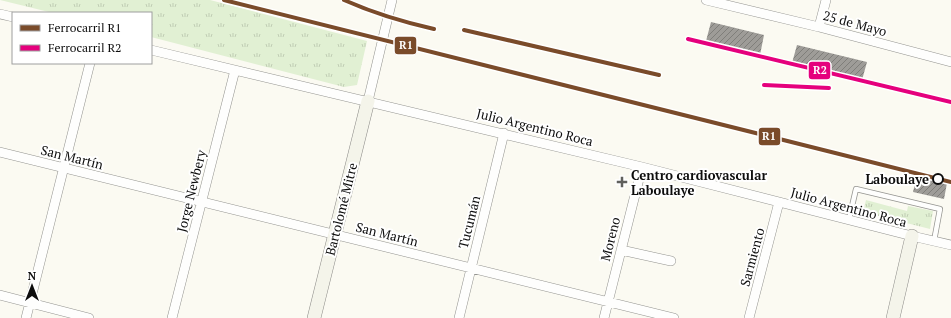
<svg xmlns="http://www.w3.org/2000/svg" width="951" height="318" font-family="'PT Serif',serif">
	<defs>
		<pattern id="park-tufts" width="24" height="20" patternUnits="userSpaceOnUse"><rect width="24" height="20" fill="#e1f0d3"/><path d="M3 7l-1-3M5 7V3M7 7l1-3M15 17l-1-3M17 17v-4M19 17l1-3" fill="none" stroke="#c0cdb4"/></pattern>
		<pattern id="building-hatch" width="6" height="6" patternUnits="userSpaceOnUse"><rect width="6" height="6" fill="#9e9c98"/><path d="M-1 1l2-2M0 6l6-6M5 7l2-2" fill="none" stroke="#7f7e7a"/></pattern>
	</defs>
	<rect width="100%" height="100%" fill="#fbfaf2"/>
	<path fill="url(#park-tufts)" d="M0,0H210L367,41L357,85L344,87L151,37V13H53Z
		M866,200L907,211L908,206L933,211L930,229L863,212Z"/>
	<path fill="url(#building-hatch)" d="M711,22L764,35L760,55L706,41Z
		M797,45L867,62L862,80L792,63Z
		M920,177L947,183L944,199L913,192L916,180L919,181Z"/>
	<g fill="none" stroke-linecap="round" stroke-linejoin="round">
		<g stroke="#949490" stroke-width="6">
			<path id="lane" d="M849,219L856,189L940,209L934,241"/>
		</g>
		<g stroke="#949490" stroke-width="10">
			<path id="street" d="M706,0L819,27L951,62
				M0,14L13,17
				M819,27L826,0
				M151,50L642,167L912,236L951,245
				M368,101L392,0
				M0,152L674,318
				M621,250L671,261
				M0,295L89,318
				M26,318L90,63
				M172,318L235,70
				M459,318L504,133
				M604,318L642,167
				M749,318L779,202"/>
		</g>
		<g stroke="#8b8a87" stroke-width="14">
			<path id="secondary" d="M314,318L368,101
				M893,318L912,236"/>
		</g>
		<use href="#lane" stroke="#fefefd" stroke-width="4.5"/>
		<use href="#street" stroke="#fefefd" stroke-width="9"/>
		<use href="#secondary" stroke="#f4f4ea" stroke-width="13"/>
		<g stroke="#fff" stroke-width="7">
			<path id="rail-1" d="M224,0L951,182
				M344,0C373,13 403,22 434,29
				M464,30L659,75"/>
		</g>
		<g stroke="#fff" stroke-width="7">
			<path id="rail-2" d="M688,39L951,102
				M764,85L829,88"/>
		</g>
		<use href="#rail-1" stroke="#7a4b2a" stroke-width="4"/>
		<use href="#rail-2" stroke="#e5007d" stroke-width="4"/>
	</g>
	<circle fill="#fff" stroke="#0d0d0d" stroke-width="2" cx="938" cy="179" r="5"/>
	<path fill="#60605d" stroke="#fff" stroke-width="1.5" d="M620 176h4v4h4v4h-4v4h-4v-4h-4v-4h4z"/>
	<g text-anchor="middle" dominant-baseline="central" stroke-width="4" stroke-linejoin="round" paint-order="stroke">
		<g font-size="13" fill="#0d0d0d" stroke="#fff">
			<text transform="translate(855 23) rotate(15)">25 de Mayo</text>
			<text transform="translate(535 127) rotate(14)">Julio Argentino Roca</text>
			<text transform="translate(72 157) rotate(14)">San Martín</text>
			<text transform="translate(191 191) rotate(-76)">Jorge Newbery</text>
			<text transform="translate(849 207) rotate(15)">Julio Argentino Roca</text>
			<text transform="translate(341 209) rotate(-76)">Bartolomé Mitre</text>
			<text transform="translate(469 222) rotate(-76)">Tucumán</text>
			<text transform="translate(387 234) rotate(14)">San Martín</text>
			<text transform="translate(610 239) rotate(-76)">Moreno</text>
			<text transform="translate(752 257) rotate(-75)">Sarmiento</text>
		</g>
		<g font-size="13" font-weight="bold" fill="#0d0d0d" stroke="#fff" text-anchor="start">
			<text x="631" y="175">Centro cardiovascular<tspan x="631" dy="15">Laboulaye</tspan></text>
		</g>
		<g font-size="13" font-weight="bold" fill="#0d0d0d" stroke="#fff" text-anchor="end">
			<text x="929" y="179">Laboulaye</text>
		</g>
	</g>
	<g stroke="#fff" stroke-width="1.5">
		<rect x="394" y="36" width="23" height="19" rx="4" fill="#7a4b2a"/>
		<rect x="808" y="61" width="23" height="19" rx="4" fill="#e5007d"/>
		<rect x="758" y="127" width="23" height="19" rx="4" fill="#7a4b2a"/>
	</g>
	<g font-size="11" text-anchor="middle" font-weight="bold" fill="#fff">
		<text x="406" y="49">R1</text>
		<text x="820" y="74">R2</text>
		<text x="769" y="140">R1</text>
	</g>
	<rect x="12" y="12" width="140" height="52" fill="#ffffff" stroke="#9e9e9e"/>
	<rect x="20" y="25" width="20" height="6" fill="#7a4b2a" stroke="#9e9e9e"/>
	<text x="48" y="32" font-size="12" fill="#0d0d0d">Ferrocarril R1</text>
	<rect x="20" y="45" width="20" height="6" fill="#e5007d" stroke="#9e9e9e"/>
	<text x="48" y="52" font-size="12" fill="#0d0d0d">Ferrocarril R2</text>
	<g transform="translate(32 286)" stroke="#ffffff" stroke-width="3" paint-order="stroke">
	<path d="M0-3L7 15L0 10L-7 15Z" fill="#0d0d0d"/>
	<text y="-6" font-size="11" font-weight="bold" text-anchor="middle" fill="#0d0d0d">N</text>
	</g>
</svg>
